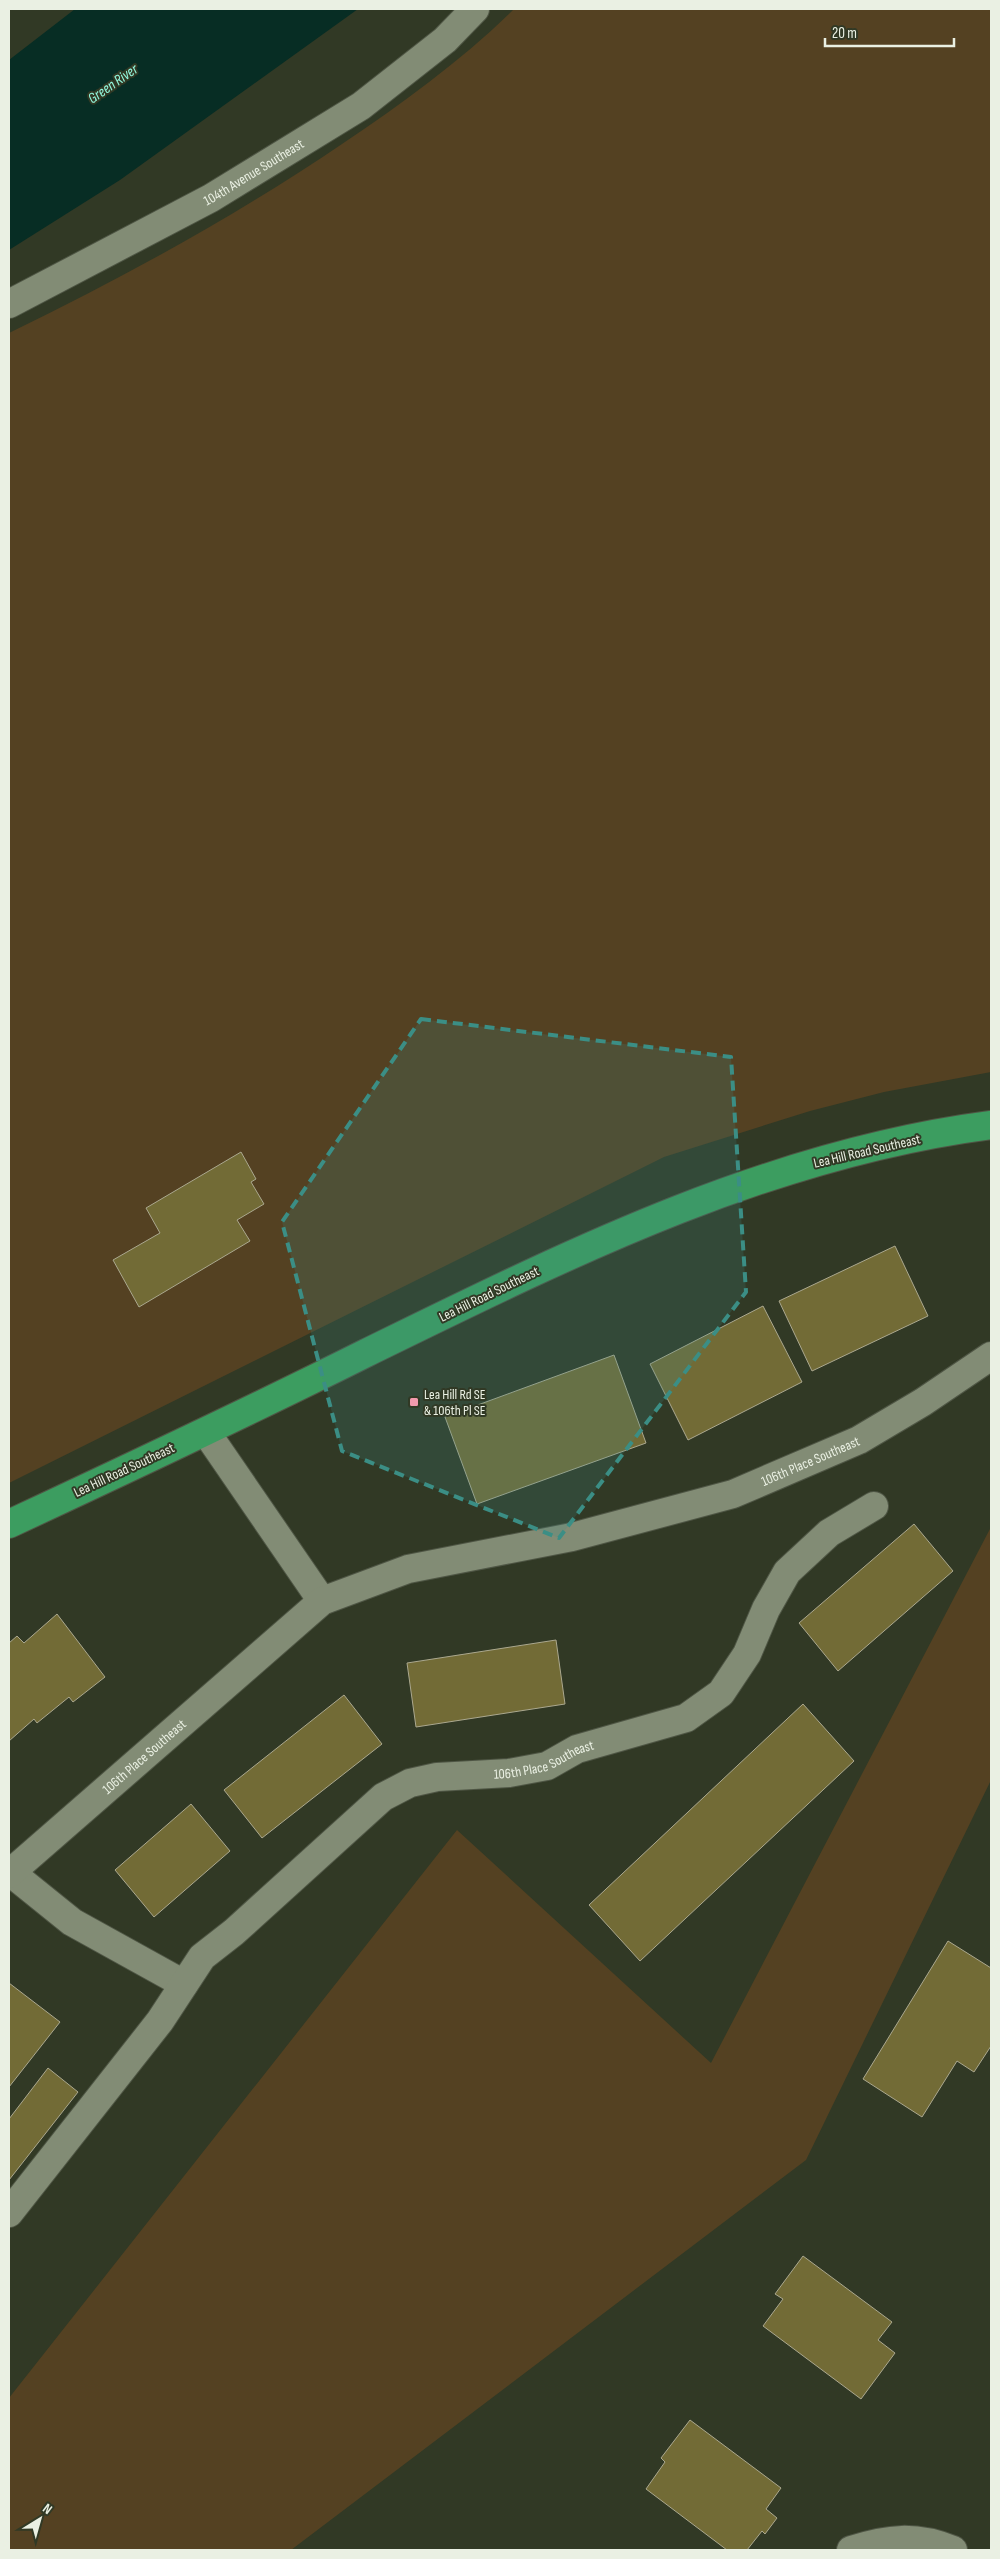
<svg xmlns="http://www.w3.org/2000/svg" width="1000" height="2559" font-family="'Sofia Sans Condensed',sans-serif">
	<rect width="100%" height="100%" fill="#313925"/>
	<path fill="#544122" d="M514,9H991V1072L884,1092L810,1111L664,1157L9,1483V333C126,276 234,217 342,144C403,103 462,60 514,9Z
		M991,1527V1780L806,2160L291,2550H9V2398L457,1830L711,2063Z"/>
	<path fill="#072d24" d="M75,9H358L120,180L9,250V60Z"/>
	<path fill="#726b36" stroke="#aba88f" d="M241,1152L256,1179L251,1182L264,1204L237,1220L250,1241L139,1307L113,1260L160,1233L146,1208Z
		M895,1246L928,1316L812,1371L779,1301Z
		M763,1306L802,1382L688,1440L650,1364Z
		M614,1355L646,1443L477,1504L445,1417Z
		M914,1524L953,1571L838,1671L799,1623Z
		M57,1614L105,1677L73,1702L69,1697L37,1723L34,1719L9,1741V1643L17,1636L24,1643Z
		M556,1640L565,1704L416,1727L407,1663Z
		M344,1695L382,1744L262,1838L224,1790Z
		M803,1704L854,1761L640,1961L589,1905Z
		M191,1804L230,1851L154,1917L115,1870Z
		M948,1941L991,1968V2046L974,2072L957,2061L922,2117L863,2079Z
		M9,1983L60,2022L9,2087Z
		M48,2068L78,2092L9,2180V2119Z
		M803,2256L892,2322L878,2340L895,2353L861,2399L763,2326L783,2299L775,2294Z
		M690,2420L781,2488L766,2509L777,2518L765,2534L762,2531L747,2550H727L646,2489L665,2462L661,2458Z"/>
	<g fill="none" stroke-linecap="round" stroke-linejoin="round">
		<g stroke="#4f5645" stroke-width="30">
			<g id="minor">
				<path id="s1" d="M9,304L211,198L361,106L445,40L475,9"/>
				<path d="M206,1432L322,1601"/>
				<path d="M10,1872L72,1922L184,1984"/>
				<path id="s2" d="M9,1874L322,1601L408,1569L572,1537L733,1494L859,1440L923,1402L991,1356"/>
				<path id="s3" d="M9,2213L160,2021L202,1957L234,1932L383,1797L410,1783L437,1777L509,1773L547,1766L577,1749L686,1718L721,1693L747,1654L766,1609L787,1572L829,1533L874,1506"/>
				<path d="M851,2550C888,2538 916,2535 953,2550"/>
			</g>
		</g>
		<g stroke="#4f5645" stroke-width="30">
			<path id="major" d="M9,1524C129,1468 248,1412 366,1353C566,1255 767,1154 991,1125"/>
		</g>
		<use href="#minor" stroke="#828c75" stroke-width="28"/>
		<use href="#major" stroke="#3c9d60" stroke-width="28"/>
	</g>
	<path fill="#3b8e85" fill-opacity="0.2" stroke="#3b8e85" stroke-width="4" stroke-dasharray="10 6" stroke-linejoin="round" d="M421,1019L731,1057L746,1292L559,1538L342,1451L282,1222Z"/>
	<rect fill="#f29aad" stroke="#313925" stroke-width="2" x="409" y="1397" width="10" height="10" rx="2.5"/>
	<g text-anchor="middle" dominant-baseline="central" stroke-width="4" stroke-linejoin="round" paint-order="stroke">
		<g font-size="14" fill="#eaf0e3" stroke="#313925">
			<text stroke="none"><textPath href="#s1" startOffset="278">104th Avenue Southeast</textPath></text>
			<text transform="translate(867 1151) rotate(-13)">Lea Hill Road Southeast</text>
			<text transform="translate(489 1294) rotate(-26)">Lea Hill Road Southeast</text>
			<text stroke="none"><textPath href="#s2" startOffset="925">106th Place Southeast</textPath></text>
			<text transform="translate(124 1470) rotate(-25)">Lea Hill Road Southeast</text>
			<text stroke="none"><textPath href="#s2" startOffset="179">106th Place Southeast</textPath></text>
			<text stroke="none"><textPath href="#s3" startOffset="730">106th Place Southeast</textPath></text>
		</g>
		<g font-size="14" fill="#eaf0e3" stroke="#313925" text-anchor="start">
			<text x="424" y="1394">Lea Hill Rd SE<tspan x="424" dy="16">&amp; 106th Pl SE</tspan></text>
		</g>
		<g font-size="15" font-style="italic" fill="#93f9de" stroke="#313925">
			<text transform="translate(113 84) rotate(-35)">Green River</text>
		</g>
	</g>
	<rect width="1000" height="2559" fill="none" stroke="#eaf0e3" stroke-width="20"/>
	<g transform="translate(40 2519) rotate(37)" stroke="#313925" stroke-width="4" paint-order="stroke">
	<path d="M0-4L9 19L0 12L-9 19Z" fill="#eaf0e3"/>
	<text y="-8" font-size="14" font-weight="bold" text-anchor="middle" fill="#eaf0e3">N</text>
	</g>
	<path d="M825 38v8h129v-8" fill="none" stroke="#eaf0e3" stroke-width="2.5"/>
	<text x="832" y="38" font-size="15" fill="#eaf0e3" stroke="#313925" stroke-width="4" paint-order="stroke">20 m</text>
</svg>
